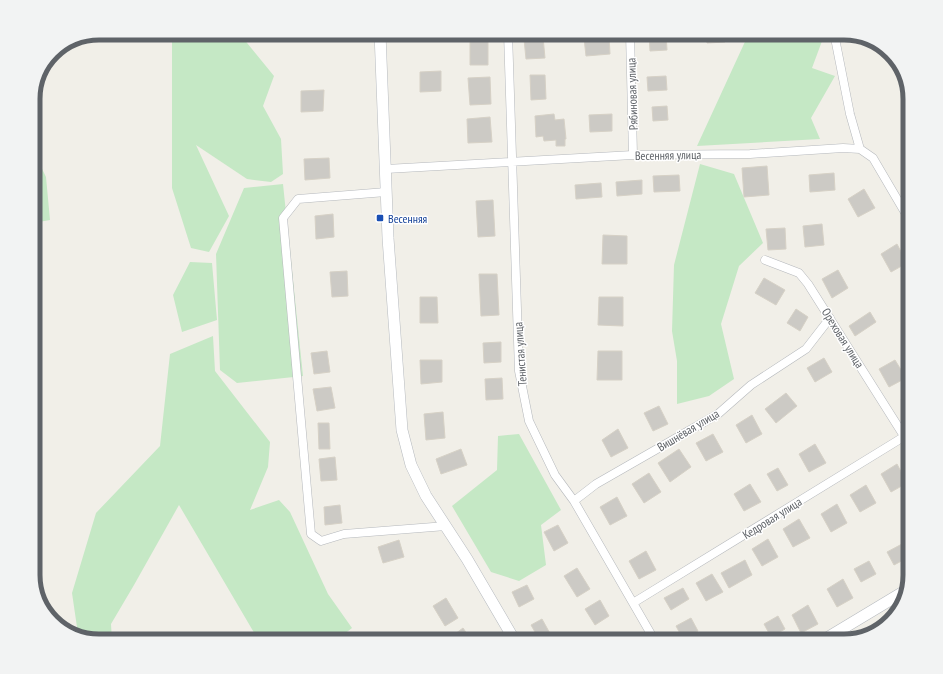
<svg xmlns="http://www.w3.org/2000/svg" width="943" height="674" font-family="'PT Sans Narrow',sans-serif">
	<rect width="100%" height="100%" fill="#f1efe8"/>
	<path fill="#c5e8c5" d="M174,33H239L274,76L263,106L281,139L283,174L271,182L247,179L196,145L229,216L209,252L191,248L172,188V37Z
		M749,33H825L812,68L835,76L811,118L820,139L697,146Z
		M33,150L46,177L50,220L33,223Z
		M700,164L734,174L763,243L739,266L721,324L734,379L709,396L677,404V361L672,331L674,265Z
		M283,184L303,376L237,383L220,370L216,254L244,188Z
		M190,262L212,263L217,320L182,332L173,295Z
		M213,336L215,371L270,442L268,467L250,510L279,500L290,512L328,594L352,628L335,641H259L179,505L134,585L111,624L112,641H99L78,634L72,593L96,513L160,446L170,354Z
		M519,434L561,510L541,525L546,565L519,581L491,572L452,506L497,470L498,436Z"/>
	<path fill="#cccac5" stroke="#d6d1c6" d="M323,33H339L340,39L323,40Z
		M666,33L667,50L650,51L649,34Z
		M706,33H725V42L707,43Z
		M609,36L610,54L586,56L584,38Z
		M543,37L545,58L526,59L524,39Z
		M470,41H488V65H470Z
		M441,71V91L420,92V72Z
		M530,75H545L546,99L531,100Z
		M666,76L667,90L648,91L647,77Z
		M490,77L491,104L470,105L468,78Z
		M324,90L323,111L301,112V91Z
		M667,106L668,120L653,121L652,107Z
		M554,114L555,120L564,119L566,139H565V146H556V140L544,141L543,136L536,137L535,116Z
		M612,114V131L590,132L589,115Z
		M490,117L492,142L468,143L467,119Z
		M329,158L330,178L305,180L304,159Z
		M767,166L769,195L744,197L742,168Z
		M834,173L835,190L810,192L809,175Z
		M679,175L680,191L654,192L653,176Z
		M642,180V194L617,196L616,182Z
		M601,183L602,197L576,199L575,185Z
		M864,189L875,208L858,217L848,199Z
		M493,200L495,236L478,237L476,201Z
		M333,214L334,237L316,239L315,216Z
		M822,224L824,245L805,247L803,226Z
		M785,228L786,249L768,250L766,229Z
		M603,235L627,236V264H602Z
		M897,244L907,263L891,272L881,254Z
		M838,270L848,288L832,298L822,279Z
		M347,271L348,296L332,297L330,272Z
		M479,274H497L499,315L481,316Z
		M764,278L785,290L776,305L755,293Z
		M420,297H437L438,323H420Z
		M599,297H623V326L598,325Z
		M796,309L808,317L800,331L787,323Z
		M870,312L876,322L855,336L849,326Z
		M501,342V362L484,363L483,343Z
		M327,351L330,372L314,374L311,353Z
		M598,351H622V380H597Z
		M824,358L832,372L815,382L807,368Z
		M420,360H442V382L421,384Z
		M895,360L906,378L889,387L879,369Z
		M502,378L503,399L486,400L485,379Z
		M331,387L335,408L317,411L313,389Z
		M786,393L797,406L776,423L765,409Z
		M910,393V408L907,410L901,399Z
		M659,406L668,424L653,431L644,413Z
		M443,412L445,438L426,440L424,414Z
		M752,415L762,434L746,443L736,425Z
		M318,423H329L330,449H319Z
		M618,429L628,448L611,457L602,440Z
		M713,434L723,452L706,461L696,443Z
		M815,444L826,463L809,472L799,454Z
		M461,449L467,465L441,474L436,459Z
		M679,449L691,467L670,482L658,463Z
		M335,457L337,480L321,481L319,459Z
		M897,464L907,483L891,492L881,474Z
		M778,468L788,485L777,491L767,474Z
		M649,473L661,492L644,503L632,484Z
		M750,484L761,502L744,511L734,494Z
		M866,485L876,503L860,512L850,495Z
		M617,497L627,516L610,525L600,507Z
		M837,504L847,523L831,532L821,514Z
		M340,505L342,523L325,525L324,507Z
		M799,519L810,538L793,547L783,529Z
		M558,525L568,543L554,551L544,532Z
		M768,539L778,557L762,566L752,549Z
		M399,540L404,557L383,563L378,547Z
		M902,544L909,557L894,565L887,552Z
		M646,551L656,570L639,579L629,561Z
		M745,560L752,575L729,588L721,573Z
		M869,561L876,574L861,582L854,569Z
		M577,568L590,589L577,597L564,576Z
		M712,574L723,592L706,601L696,583Z
		M843,579L853,598L837,607L827,589Z
		M527,585L534,599L519,607L512,592Z
		M683,588L689,599L671,610L664,598Z
		M446,598L458,618L445,626L433,606Z
		M600,600L609,616L595,625L585,609Z
		M808,605L818,624L801,633L792,615Z
		M778,616L785,629L771,637L764,624Z
		M691,618L698,631L683,639L676,626Z
		M542,619L552,637L545,641H540L531,625Z
		M463,628L472,641H454L451,637Z"/>
	<g fill="none" stroke-linecap="round" stroke-linejoin="round">
		<g stroke="#b5b8bc" stroke-width="9">
			<path id="street" d="M508,33L519,371L529,421L555,475L574,501L655,641
				M630,33L633,155
				M834,33L850,114L860,149
				M386,169L633,155L750,154L843,148L860,149L873,158L910,221
				M386,192L298,199L283,218L311,534L321,541L344,534L446,526
				M765,260L799,273L808,284L904,436
				M574,501L596,484L718,414L751,385L806,349L830,318
				M633,603L910,433"/>
		</g>
		<g stroke="#b6babf" stroke-width="12">
			<path id="secondary" d="M380,33L388,238L402,430L411,465L426,496L467,559L515,641
				M822,641L905,591"/>
		</g>
		<use href="#street" stroke="#fff" stroke-width="8"/>
		<use href="#secondary" stroke="#fff" stroke-width="11"/>
	</g>
	<rect fill="#1a4fb4" stroke="#fff" stroke-width="1.5" x="376" y="214" width="8" height="8" rx="2"/>
	<g text-anchor="middle" dominant-baseline="central" stroke-width="3" stroke-linejoin="round" paint-order="stroke">
		<g font-size="12" fill="#5f6368" stroke="#fff">
			<text transform="translate(632 94) rotate(-92)">Рябиновая улица</text>
			<text transform="translate(668 155) rotate(-1)">Весенняя улица</text>
			<text transform="translate(843 338) rotate(58)">Ореховая улица</text>
			<text transform="translate(520 354) rotate(-94)">Тенистая улица</text>
			<text transform="translate(688 430) rotate(-31)">Вишнёвая улица</text>
			<text transform="translate(772 518) rotate(-32)">Кедровая улица</text>
		</g>
		<g font-size="12" fill="#164399" stroke="#fff" text-anchor="start">
			<text x="388" y="218">Весенняя</text>
		</g>
	</g>
	<path d="M0 0H943V674H0ZM99 40H844A59 59 0 0 1 903 99V575A59 59 0 0 1 844 634H99A59 59 0 0 1 40 575V99A59 59 0 0 1 99 40Z" fill="#f2f3f3" fill-rule="evenodd"/>
	<path fill="none" stroke="#5f6368" stroke-width="5" d="M99 40H844A59 59 0 0 1 903 99V575A59 59 0 0 1 844 634H99A59 59 0 0 1 40 575V99A59 59 0 0 1 99 40Z"/>
</svg>
